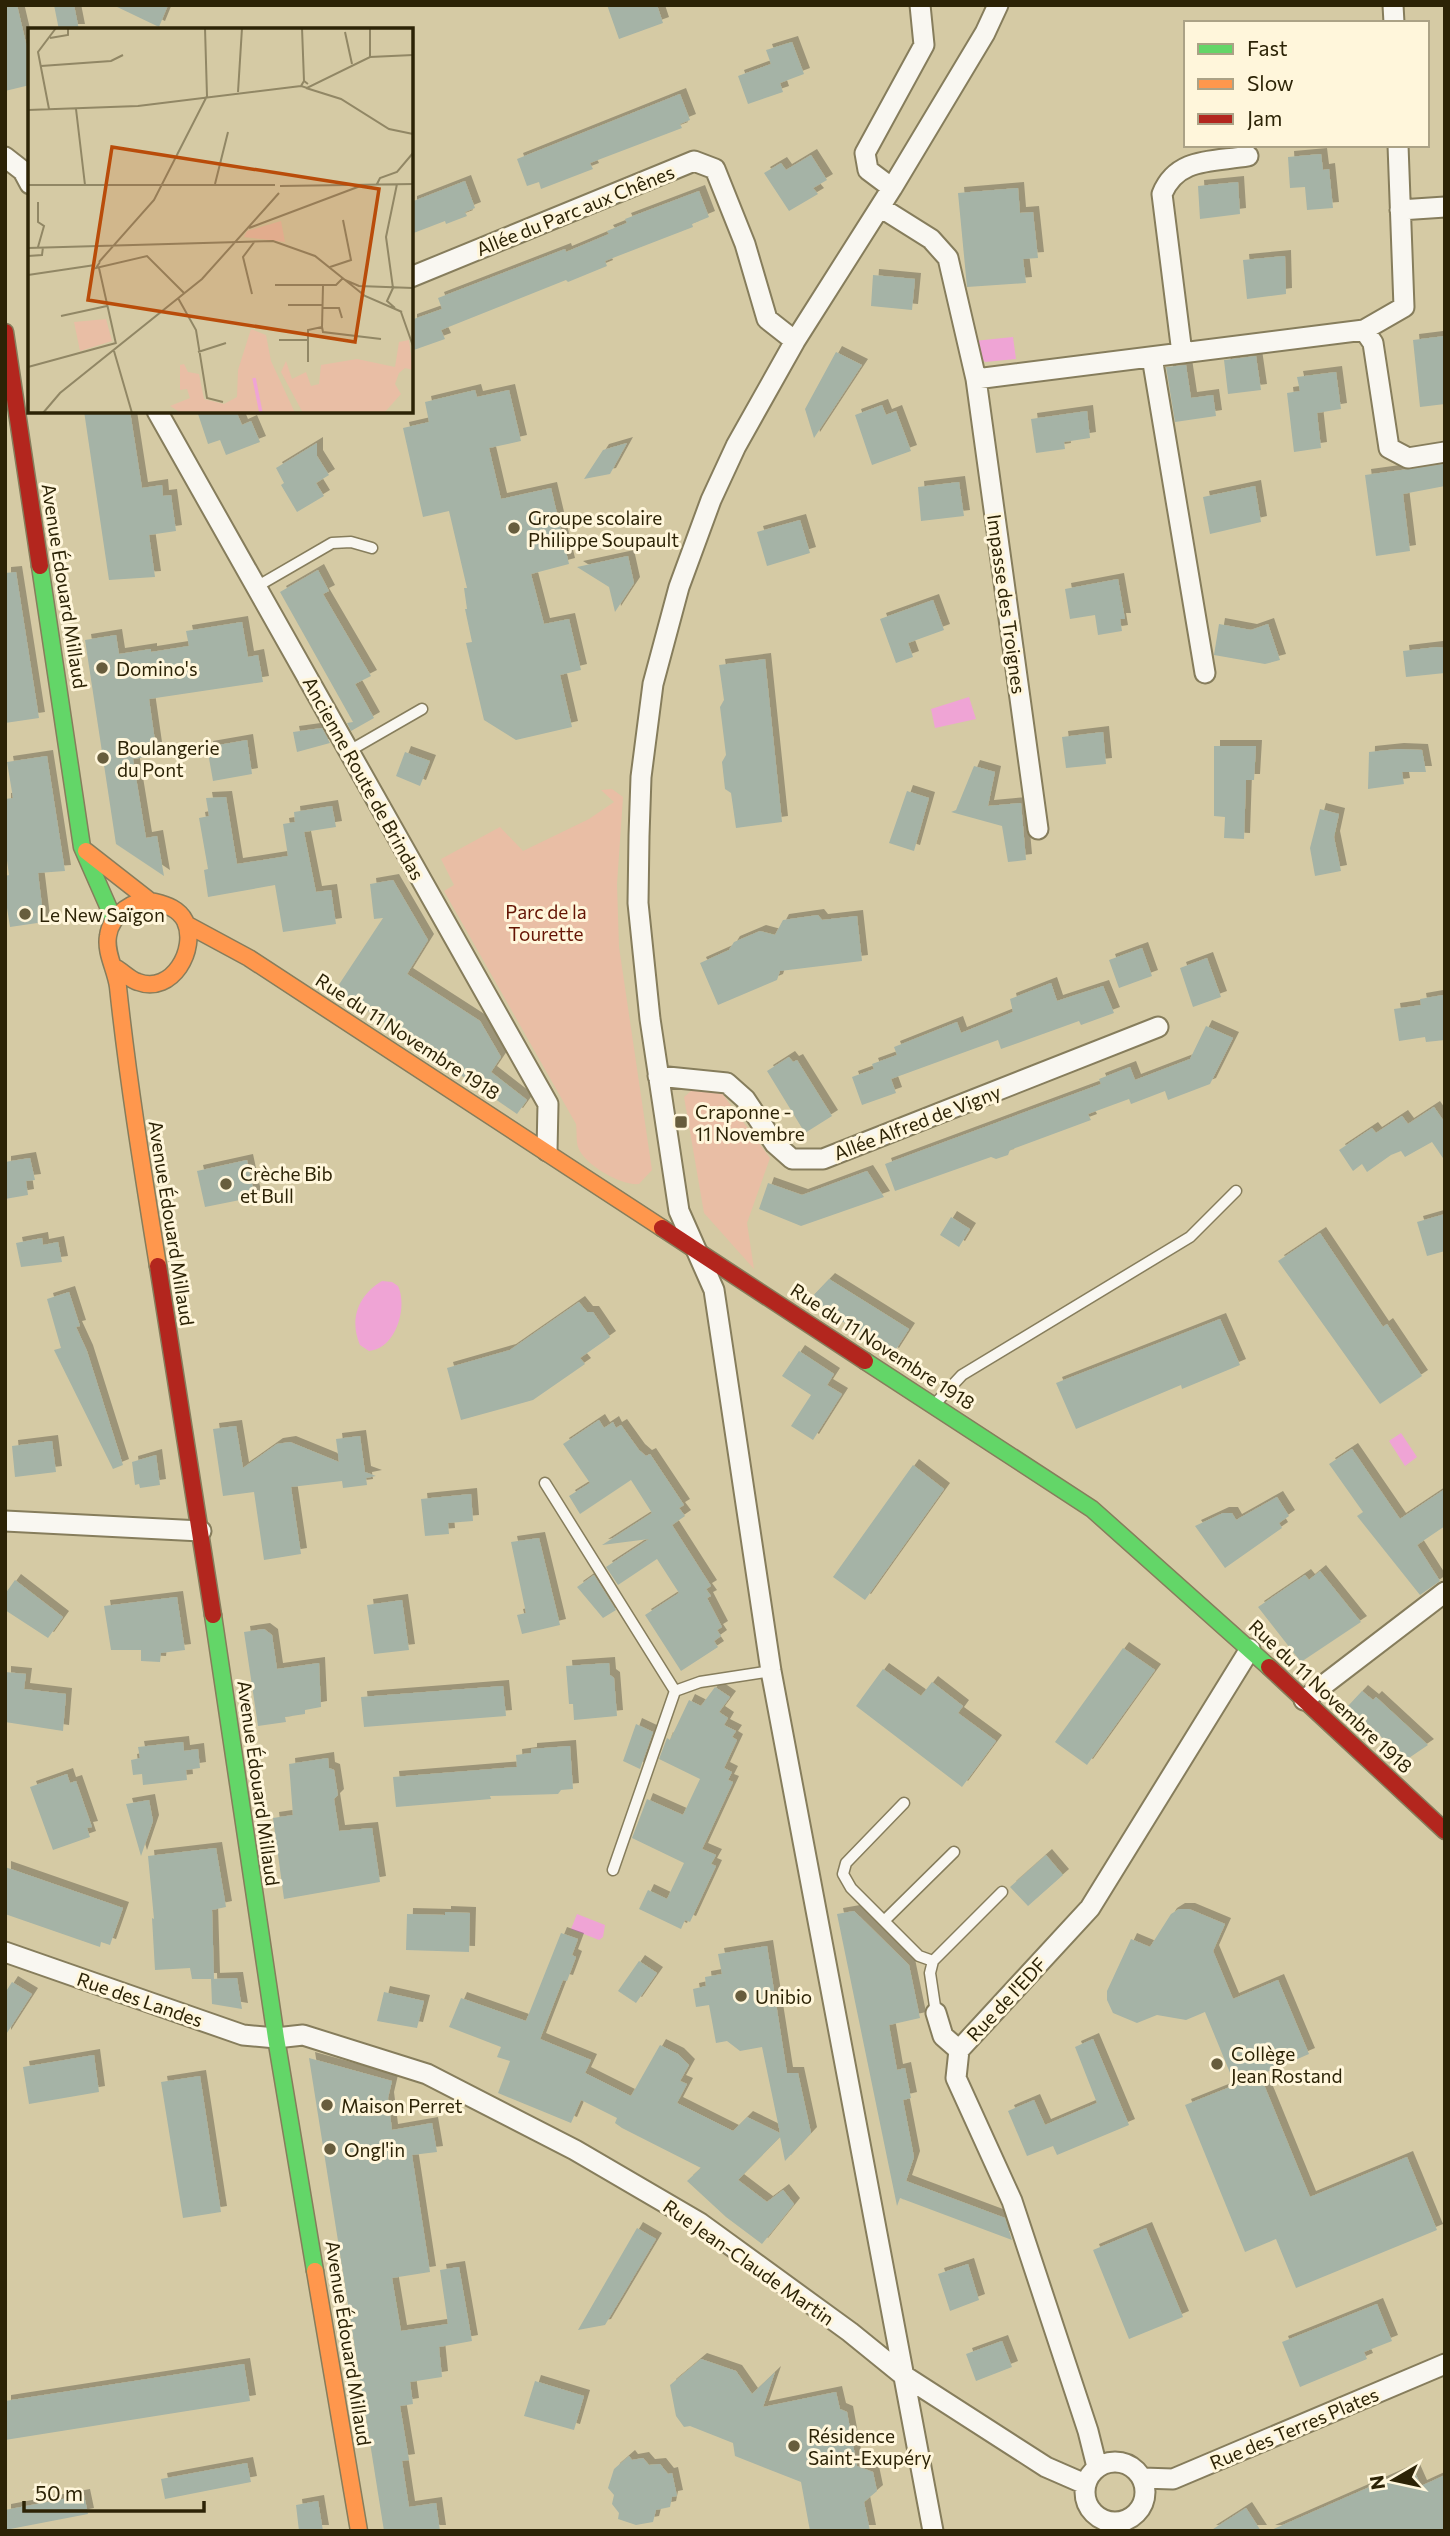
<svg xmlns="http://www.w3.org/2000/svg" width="1450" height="2536" font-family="Commissioner,sans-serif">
	<defs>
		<filter id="shadow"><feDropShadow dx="6" dy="-6" stdDeviation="0" flood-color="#0004"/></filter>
	</defs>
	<rect width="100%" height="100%" fill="#d5caa4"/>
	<path fill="#e9bea5" d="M612,789L623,797L617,884L619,947L652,1170L639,1184C622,1186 584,1165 578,1147C576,1141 577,1131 576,1124L444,891L454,885L441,859L500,827L523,851L589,819L614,802L601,790Z
		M704,1090L721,1092L770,1158L747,1223L754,1269L704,1213L684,1097L691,1091Z"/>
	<path fill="#efa4d5" d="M1013,337L1016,359L985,362L976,352L974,341Z
		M969,697L976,719L935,728L931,709Z
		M382,1281L392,1282L398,1286C408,1307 396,1349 369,1351L360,1345C349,1320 358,1295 382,1281Z
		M1401,1433L1417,1457L1405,1466L1389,1441Z
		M577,1914L605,1925L603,1937L599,1940L571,1929Z"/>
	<path fill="#a5b3a6" filter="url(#shadow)" d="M5,5H17L30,60V85L5,91Z
		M54,5H74L79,30H59Z
		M113,5H168L159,27Z
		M607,5H657L663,23L619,39Z
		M792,42L804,74L780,83L783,92L748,104L738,76L771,64L766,50Z
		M680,94L690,120L680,124L682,128L590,163L593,169L541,189L539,182L527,186L517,159Z
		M1321,154L1323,170L1329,169L1333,208L1307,210L1305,187L1290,188L1288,157Z
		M811,155L827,180L813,188L818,194L789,211L764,173L781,163L786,170Z
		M465,181L475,208L465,212L467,216L446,224L445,221L411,234V202Z
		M1238,182L1240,214L1200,219L1198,186Z
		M1018,188L1020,213L1033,212L1038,258L1023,259L1026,283L967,287L958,193Z
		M699,191L709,217L692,224L693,227L605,261L607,266L568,282L566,280L441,330L445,339L411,351V320L442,309L438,298L565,249L566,252L609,234L607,231L627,223L625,219Z
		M1285,256L1286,294L1247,299L1243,260Z
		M873,275L915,279L912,310L871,306Z
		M1445,336V404L1420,407L1413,340Z
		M836,352L862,365L814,438L805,409Z
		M1256,356L1261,390L1228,394L1224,360Z
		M1186,365L1191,398L1213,395L1216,416L1175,422L1166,367Z
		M1336,372L1341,409L1317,413L1321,448L1294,452L1287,393L1300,391L1297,377Z
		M475,390L477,397L509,390L521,441L489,448L501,499L551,488L569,564L531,574L544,624L569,619L581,670L560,675L572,727L516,740L484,720L466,643L472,642L465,609H467L464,588H467L449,511L423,517L403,428L429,422L425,402Z
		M882,405L886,415L896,411L911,451L872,465L855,415Z
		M84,411H130L142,488L162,485L163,496L171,495L176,531L149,535L155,577L109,580Z
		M197,411H236L242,425L251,421L260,442L226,455L220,440L208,444Z
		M1087,411L1090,438L1064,442L1065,449L1036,453L1031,419Z
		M317,443V456L329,475L316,483L324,496L297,512L281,485L284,483L276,468Z
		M627,443L610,474L584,479L603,450Z
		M1445,464V486L1403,494L1410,551L1376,556L1365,475Z
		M959,482L964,516L921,521L918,487Z
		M1255,486L1261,522L1210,534L1203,497Z
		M800,520L810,553L767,566L757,532Z
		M628,556L634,583L615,612L609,587L577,567Z
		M318,570L329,591L323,594L371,676L355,684L374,718L351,731L347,723L353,722L280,592Z
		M16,572L39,718L5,723V573Z
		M1118,579L1125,619H1120L1122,631L1098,635L1095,615L1070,619L1065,589Z
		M933,600L944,630L908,643L913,657L896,663L880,619Z
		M242,622L248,657L258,655L263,682L149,699L157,755L133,759L146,838L157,836L164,876L116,844L85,640L116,635L119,654L151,649V652L189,646L186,631Z
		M1219,624L1251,630L1268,624L1280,660L1265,664L1214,655Z
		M1437,647L1445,648V673L1406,677L1403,651Z
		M765,659L782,822L736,828L731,793L725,789L722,762L726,755L720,707L724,700L719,665Z
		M322,728L330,743L297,752L293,732Z
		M1103,732L1106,764L1066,768L1062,737Z
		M247,740L252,774L213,781L207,747Z
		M1214,746H1256L1254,780H1246L1244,839L1224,838L1225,817L1214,816Z
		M1398,749L1422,750L1426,772H1402L1404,784L1368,789L1369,752Z
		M405,752L430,761L420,786L396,776Z
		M47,756L65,871L38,873L44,922L10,927L5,895V876L9,875L5,846V799L13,798L7,762Z
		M974,766L995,772L988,806L1021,803L1026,860L1008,862L1002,826L951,812L956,810Z
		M907,791L929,798L914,851L889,843Z
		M226,797L237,864L288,856L283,824L295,822L294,812L332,806L336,827L304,832L316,892L331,890L336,924L283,932L275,885L208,897L204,870L208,869L199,818L209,816L206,798Z
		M1320,809L1339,814L1334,837L1341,871L1315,876L1310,848Z
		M393,880L428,940L407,974L480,1021L501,1057L491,1072L527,1100L517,1114L336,989L383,918L374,919L370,884Z
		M818,915L822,920L857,916L862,961L780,971L777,980L718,1005L700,963L729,950L734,942L760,931L775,935L783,920Z
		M1142,948L1152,976L1119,988L1109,960Z
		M1207,958L1221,997L1193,1007L1180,968Z
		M1051,983L1057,1001L1103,986L1114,1013L1081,1025L1079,1021L1001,1049L998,1040L891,1079L896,1093L862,1105L852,1077L874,1069L872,1064L897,1055L894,1047L957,1022L961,1033L1013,1012L1010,999Z
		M1443,995L1445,1040L1426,1042L1425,1037L1399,1041L1394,1009L1421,1005L1420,999Z
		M1206,1026L1233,1038L1210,1084L1168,1100L1165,1091L1131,1104L1129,1099L1088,1114L1091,1120L1010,1150L1008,1155L996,1159L991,1157L895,1191L885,1164L1101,1084L1099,1079L1130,1067L1135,1080L1190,1059Z
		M789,1057L793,1062L797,1060L832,1116L805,1133L767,1071Z
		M1434,1107L1445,1123V1161L1432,1142L1405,1157L1401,1151L1391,1155L1367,1172L1362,1164L1353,1171L1339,1150L1372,1128L1376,1133L1402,1116L1408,1124Z
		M30,1158L35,1180L26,1181L28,1195L5,1199V1162Z
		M247,1160L255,1197L205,1207L197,1171Z
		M867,1171L884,1197L801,1226L759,1209L768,1183L802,1195Z
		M1445,1214V1251L1427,1256L1417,1222Z
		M951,1217L970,1229L959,1247L940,1235Z
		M1320,1233L1383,1327L1387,1324L1422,1376L1380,1404L1278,1261Z
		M42,1238L43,1245L58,1242L62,1262L21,1267L16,1243Z
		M829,1279L909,1329L893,1354L809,1300Z
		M69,1292L80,1326L76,1327L87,1351L123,1465L113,1469L54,1350L61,1348L47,1299Z
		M579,1302L587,1312H593L610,1337L580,1358L585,1364L533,1400L461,1420L447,1368L510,1350Z
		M1220,1319L1240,1365L1182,1389L1181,1385L1076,1429L1056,1383Z
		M799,1351L834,1374L827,1385L842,1394L813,1440L791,1426L811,1395L782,1376Z
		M599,1420L604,1428L613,1422L616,1428L621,1425L639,1450L646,1456L650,1454L684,1505L679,1508L685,1516L672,1525L711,1586L706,1589L711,1596L707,1598L722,1627L717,1630L721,1636L714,1641L718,1647L681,1671L645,1615L679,1593L657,1559L618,1585L606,1567L649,1539L602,1545L652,1513L631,1480L580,1514L569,1496L590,1483L563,1444Z
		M236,1426L243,1468L277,1444L290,1442L339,1462L336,1439L360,1436L365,1472L376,1476L366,1478L367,1485L343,1488L342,1481L291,1487L301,1554L264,1560L254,1492L223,1496L213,1429Z
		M52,1441L56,1472L15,1477L12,1446Z
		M1352,1449L1400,1519L1445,1489V1526L1417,1545L1440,1581L1420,1595L1357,1516L1363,1512L1329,1464Z
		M156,1455L160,1485L140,1488L139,1484L135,1485L132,1462Z
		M913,1465L944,1489L865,1600L833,1577Z
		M471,1494L473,1521L448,1523L449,1534L425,1536L421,1499Z
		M1277,1497L1289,1516L1279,1523L1282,1528L1225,1568L1195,1526L1223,1513H1232L1236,1520Z
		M539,1538L560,1625L522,1634L517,1615L526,1613L511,1542Z
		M1320,1571L1361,1622L1301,1662L1258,1607L1305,1575L1309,1580Z
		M594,1575L616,1610L603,1618L577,1587Z
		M15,1580L63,1617L48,1638L5,1610V1594Z
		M177,1597L185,1650L161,1653L160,1662L141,1661V1650H111L104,1606Z
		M402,1600L409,1650L374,1654L367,1605Z
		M264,1629L272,1635L277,1669L319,1663L321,1707L305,1710V1714L285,1717L286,1722L258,1726L244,1632Z
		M1123,1648L1155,1670L1087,1765L1055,1742Z
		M609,1663L610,1675L614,1678L617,1716L574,1720L573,1704H569L566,1666Z
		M883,1669L921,1696L932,1682L963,1706L958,1713L996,1741L962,1787L856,1706Z
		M5,1672L26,1674L24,1689L66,1694L63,1731L5,1722Z
		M503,1686L506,1716L364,1727L361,1697Z
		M715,1687L730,1697L719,1712L728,1718L724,1725L736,1731L732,1737L737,1740L724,1768L732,1772L728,1780L733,1782L702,1849L716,1855L711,1864L716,1866L690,1922L685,1920L681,1929L639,1909L648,1890L667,1899L684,1863L632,1838L647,1799L683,1815L700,1779L659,1759L667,1738L670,1740L689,1700L701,1706Z
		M1362,1691L1373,1700L1376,1697L1428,1745L1406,1760L1348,1706Z
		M636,1724L653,1732L640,1769L623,1761Z
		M183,1742L184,1751L198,1749L200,1768L186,1770L187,1780L143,1785L142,1774L133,1775L131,1760L140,1758L138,1747Z
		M570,1746L573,1789L561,1790L558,1794L490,1796L491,1799L396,1807L393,1777L517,1767L516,1755L531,1753V1749Z
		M328,1758L329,1768L334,1770L338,1795L334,1799L339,1831L372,1828L380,1882L284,1899L273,1818L293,1815L289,1764Z
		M67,1774L70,1783L76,1781L92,1827L87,1828L90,1837L53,1850L30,1787Z
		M149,1800L153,1821L141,1856L126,1804Z
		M216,1848L226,1907L212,1910L214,1979H192L190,1968L155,1970L152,1918L154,1919L148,1856Z
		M1046,1855L1063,1875L1028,1906L1010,1887Z
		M5,1867L123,1908L110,1945L101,1942L100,1947L5,1914Z
		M1179,1909H1189L1225,1924L1213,1951L1233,1999L1278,1980L1309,2054L1260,2075L1310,2197L1407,2157L1437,2230L1296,2288L1276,2239L1245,2252L1185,2105L1235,2085L1205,2012L1186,2020L1157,2015L1137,2023L1113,2013L1107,2000V1991L1131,1939L1150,1947L1171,1914Z
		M854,1911L909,1965L920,2018L889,2025L897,2070L905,2068L911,2098L903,2100L914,2157L906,2181L1005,2218L1012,2240L900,2198L897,2206L837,1914Z
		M445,1912L470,1913L469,1952L406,1950L407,1914L445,1915Z
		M561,1933L578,1939L572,1955L576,1957L567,1981L563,1980L540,2039L591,2060L585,2073L631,2096L660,2045L678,2054L689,2065L680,2081L687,2084L677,2103L733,2131L747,2117L780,2133L762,2047L740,2051L727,2041L716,2043L709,2005L696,2007L693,1989L706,1986L705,1977L722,1974L718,1954L767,1946L787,2073H798L811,2133L785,2161L780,2137L738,2180L767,2202L783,2190L794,2204L762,2244L726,2217L687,2181L701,2168L622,2128L615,2123L617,2118L581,2100L571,2123L498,2093L510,2061L497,2057L501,2047L449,2027L461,1998L526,2021Z
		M639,1961L657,1973L636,2003L618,1991Z
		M237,1978L242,2009L212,2004L211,1979Z
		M12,1982L32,1994L5,2036V1993Z
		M384,1992L424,2001L417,2028L377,2021Z
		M1093,2039L1129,2125L1057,2155L1053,2146L1027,2156L1008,2111L1034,2100L1045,2125L1097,2103L1075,2047Z
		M94,2055L99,2092L29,2104L23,2067Z
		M309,2058L392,2081L388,2098L392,2130L432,2123L437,2152L412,2155L430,2272L392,2278L401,2331L448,2324L440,2270L459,2267L472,2341L439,2347L442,2377L410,2382L413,2404L400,2406L409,2460L402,2461L409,2507L436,2503L440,2531H384Z
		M200,2076L221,2212L183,2218L161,2082Z
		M637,2228L656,2239L605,2325L578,2330Z
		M1146,2228L1183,2317L1129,2339L1093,2250Z
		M968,2264L979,2300L950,2311L938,2274Z
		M1377,2304L1392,2341L1364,2352L1367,2359L1300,2387L1282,2342Z
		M1002,2341L1012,2367L976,2381L966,2354Z
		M701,2359L736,2371L752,2394L775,2372L763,2407L836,2392L840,2409L847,2412L857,2466L873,2472L877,2491L864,2502L870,2531H810L801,2482L735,2456L733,2443L690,2426L684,2427L676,2416L670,2385Z
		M244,2364L250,2401L5,2440V2401Z
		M535,2381L584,2396L574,2430L524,2416Z
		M629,2456L632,2460L643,2458L649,2465L660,2464L668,2474L672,2473L677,2496L672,2497L670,2507L656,2510L653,2522L636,2525L618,2519L619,2513L612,2504L614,2495L608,2488L614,2469Z
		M247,2463L251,2482L165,2499L161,2479Z
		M1413,2468L1421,2486L1445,2475V2531H1269Z
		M84,2495L88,2514L5,2530V2510Z
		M318,2501L323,2531H299L296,2505Z
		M1246,2508L1261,2531H1210Z"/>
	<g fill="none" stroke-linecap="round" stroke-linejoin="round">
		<g stroke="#867d5c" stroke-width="13">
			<path id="lane" d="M256,587L332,543L351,542L372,548
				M349,751L422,709
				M934,1405L962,1375L1190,1237L1236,1191
				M545,1483L675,1691
				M904,1803L846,1863L843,1874L851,1888L919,1956L933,1961
				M613,1870L675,1691L700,1682L771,1671
				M884,1921L954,1852
				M936,2013L930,1973L933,1961L1002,1892"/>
		</g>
		<g stroke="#867d5c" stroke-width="23">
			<path id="street" d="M1393,5L1394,23
				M5,157L23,171L30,184
				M892,188L868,170L865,153L924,45L920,5
				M880,207L931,239L948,258L976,379L1038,829
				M1400,210L1445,207
				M411,277L694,161L715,169L745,244L767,319L795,341
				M1364,330L1404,307L1398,145
				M1182,353L1162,194C1177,157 1213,162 1248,156
				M1152,357L1205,673
				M976,379L1364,330L1373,343L1389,448L1408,458L1445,452
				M157,411L548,1104L547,1151
				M658,1076L727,1083L745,1099L775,1144L792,1159H823L1158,1027
				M5,1521L201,1531
				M1304,1700L1445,1592
				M5,1952L243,2035L276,2038L303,2035L427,2074L575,2150L700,2223L850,2332L903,2375L1046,2467L1085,2484
				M936,2013L943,2036L959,2050
				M1085 2492a30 30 0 1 1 60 0a30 30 0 1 1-60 0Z
				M1097,2467L1088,2431L1012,2201L956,2078L959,2050L1090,1908L1250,1649
				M1142,2478L1173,2479L1445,2364
				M933,2531L771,1671L714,1290L679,1211L650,1019L638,903L639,836L641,777L653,684L679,587L711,500L736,446L795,341L892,188L985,33L998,5"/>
		</g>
		<g stroke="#867d5c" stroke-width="19">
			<path id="fast" d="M40,566L82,847L114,920
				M865,1361L1092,1509L1269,1667
				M213,1615L276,2038L315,2271"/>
		</g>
		<g stroke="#867d5c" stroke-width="19">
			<path id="slow" d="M86,851L150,901
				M186,924L249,958L662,1228
				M116,968C123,972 131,980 138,982C172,995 198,949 185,921C179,909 167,905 155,902C134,897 111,915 108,936C105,953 116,970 118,987C128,1081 143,1173 158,1266
				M315,2271L359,2531"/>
		</g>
		<g stroke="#867d5c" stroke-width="19">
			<path id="jam" d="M5,332L40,566
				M662,1228L865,1361
				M158,1266L213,1615
				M1269,1667L1445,1831"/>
		</g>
		<use href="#lane" stroke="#f9f7f1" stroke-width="10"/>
		<use href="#street" stroke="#f9f7f1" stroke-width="19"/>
		<use href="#fast" stroke="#63d668" stroke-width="16"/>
		<use href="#slow" stroke="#ff974d" stroke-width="16"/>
		<use href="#jam" stroke="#b3261e" stroke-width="16"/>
	</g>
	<g fill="#675d3d" stroke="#fff6db" stroke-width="2.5">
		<circle cx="514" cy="528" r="7"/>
		<circle cx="102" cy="668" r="7"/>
		<circle cx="103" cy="758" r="7"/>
		<circle cx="25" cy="914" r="7"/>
		<rect x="674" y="1115" width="14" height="14" rx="3.5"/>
		<circle cx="226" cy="1184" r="7"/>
		<circle cx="741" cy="1996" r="7"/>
		<circle cx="1217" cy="2064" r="7"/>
		<circle cx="327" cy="2105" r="7"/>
		<circle cx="330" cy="2149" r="7"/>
		<circle cx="794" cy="2446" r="7"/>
	</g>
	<g text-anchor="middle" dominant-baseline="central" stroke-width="6" stroke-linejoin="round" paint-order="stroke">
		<g font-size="19" fill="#2c2306" stroke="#fff6db">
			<text transform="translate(575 210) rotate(-22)">Allée du Parc aux Chênes</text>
			<text transform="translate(65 586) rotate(81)">Avenue Édouard Millaud</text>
			<text transform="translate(1007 604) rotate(82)">Impasse des Troignes</text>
			<text transform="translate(364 778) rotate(61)">Ancienne Route de Brindas</text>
			<text transform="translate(408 1036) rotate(33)">Rue du 11 Novembre 1918</text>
			<text transform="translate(917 1122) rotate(-21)">Allée Alfred de Vigny</text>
			<text transform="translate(172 1223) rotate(81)">Avenue Édouard Millaud</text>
			<text transform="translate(883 1346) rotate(33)">Rue du 11 Novembre 1918</text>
			<text transform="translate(1331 1696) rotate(43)">Rue du 11 Novembre 1918</text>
			<text transform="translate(259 1783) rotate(82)">Avenue Édouard Millaud</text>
			<text transform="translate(140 1999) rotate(19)">Rue des Landes</text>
			<text transform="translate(1006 1999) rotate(-47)">Rue de l'EDF</text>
			<text transform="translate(749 2262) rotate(35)">Rue Jean-Claude Martin</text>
			<text transform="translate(349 2343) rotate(81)">Avenue Édouard Millaud</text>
			<text transform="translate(1294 2428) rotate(-23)">Rue des Terres Plates</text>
		</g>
		<g font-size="19" fill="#2c2306" stroke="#fff6db" text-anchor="start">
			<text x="528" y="517">Groupe scolaire<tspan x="528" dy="22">Philippe Soupault</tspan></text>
			<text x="116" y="668">Domino's</text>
			<text x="117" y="747">Boulangerie<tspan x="117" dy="22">du Pont</tspan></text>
			<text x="39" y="914">Le New Saïgon</text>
			<text x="695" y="1111">Craponne -<tspan x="695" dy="22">11 Novembre</tspan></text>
			<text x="240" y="1173">Crèche Bib<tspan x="240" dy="22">et Bull</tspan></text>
			<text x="755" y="1996">Unibio</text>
			<text x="1231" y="2053">Collège<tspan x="1231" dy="22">Jean Rostand</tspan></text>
			<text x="341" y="2105">Maison Perret</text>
			<text x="344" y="2149">Ongl'in</text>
			<text x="808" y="2435">Résidence<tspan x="808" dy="22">Saint-Exupéry</tspan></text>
		</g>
		<g font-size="19" fill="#641404" stroke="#fff6db">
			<text x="546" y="911">Parc de la<tspan x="546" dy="22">Tourette</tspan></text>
		</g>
	</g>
	<g transform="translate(28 28)">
		<rect width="385" height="385" fill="#d5caa4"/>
		<path d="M253,193L257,214L216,209L219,203ZM78,291L84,313L52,323L46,294ZM223,301L238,307L243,333L267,385H153L142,378L162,370L159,361L152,362V337L156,336L160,344L171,346L176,371L196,376L209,369L210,342ZM381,312L385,342L377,340L371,345L367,356L373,366L356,385H275L253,344L258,333L264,351L278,344L283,358L291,356L293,337L329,331L367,339L371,314Z" fill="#e9bea5"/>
		<path fill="none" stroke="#efa4d5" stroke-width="3.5" d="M226,350L233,385"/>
		<path fill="none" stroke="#918765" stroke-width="2" d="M274,0L276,53M342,0V29M317,4L324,36M22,10L40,7V0M13,38L83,33L95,27M280,56L276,53L273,58L279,60L342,29L385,27M278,60L313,71L361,101L385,106M210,64L214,0M21,81L10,24L28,0M48,81L57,157M0,82L110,78L273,58M187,156L200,104M349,156L352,150L369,144L385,125M0,157H247M252,158L385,156M10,174V194L16,198L10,219M221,200L335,157M0,220L245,213L287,228L337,268L374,284M0,228L14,227L15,219M71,234L126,172L179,68L177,0M72,234L68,240L119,228L156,265M302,239L323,232L315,192M71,240L88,316M0,247L67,237M317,252L331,258L385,260M247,257H308L315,250M224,266L215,229L227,213M150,270L168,302L179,370L195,374M260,277H294M294,280H311L314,290M367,280L359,273L365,260L358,209L369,156M373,284L385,318M33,288L79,278M294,299L295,304L353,311M251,312H280M86,323L104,385M170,324L198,315M280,334V302L294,299L295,258M0,339L88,315M15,385L32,365L174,251L251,165"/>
		<path fill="#b94c0a" fill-opacity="0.15" stroke="#b94c0a" stroke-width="3.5" d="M84,119L351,161L327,314L60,272Z"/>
		<rect width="385" height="385" fill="none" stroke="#2c2306" stroke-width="3.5"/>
	</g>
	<rect width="1450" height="2536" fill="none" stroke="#2c2306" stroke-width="14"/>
	<rect x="1184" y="21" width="245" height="126" fill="#fff6db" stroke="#aba286" stroke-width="2"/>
	<rect x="1198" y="44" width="35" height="10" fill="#63d668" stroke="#aba286" stroke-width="2"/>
	<text x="1247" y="56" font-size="21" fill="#2c2306">Fast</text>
	<rect x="1198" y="79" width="35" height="10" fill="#ff974d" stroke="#aba286" stroke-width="2"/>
	<text x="1247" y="91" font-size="21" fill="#2c2306">Slow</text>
	<rect x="1198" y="114" width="35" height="10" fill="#b3261e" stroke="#aba286" stroke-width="2"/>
	<text x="1247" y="126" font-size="21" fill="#2c2306">Jam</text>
	<g transform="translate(1394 2480) rotate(261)" stroke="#fff6db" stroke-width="5" paint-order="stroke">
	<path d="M0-5L12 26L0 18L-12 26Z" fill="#2c2306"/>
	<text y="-10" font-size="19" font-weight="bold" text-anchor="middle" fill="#2c2306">N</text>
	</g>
	<path d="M24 2501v10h180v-10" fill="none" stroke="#2c2306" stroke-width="3.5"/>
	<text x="35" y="2501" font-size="21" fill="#2c2306" stroke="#fff6db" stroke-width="5" paint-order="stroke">50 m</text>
</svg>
